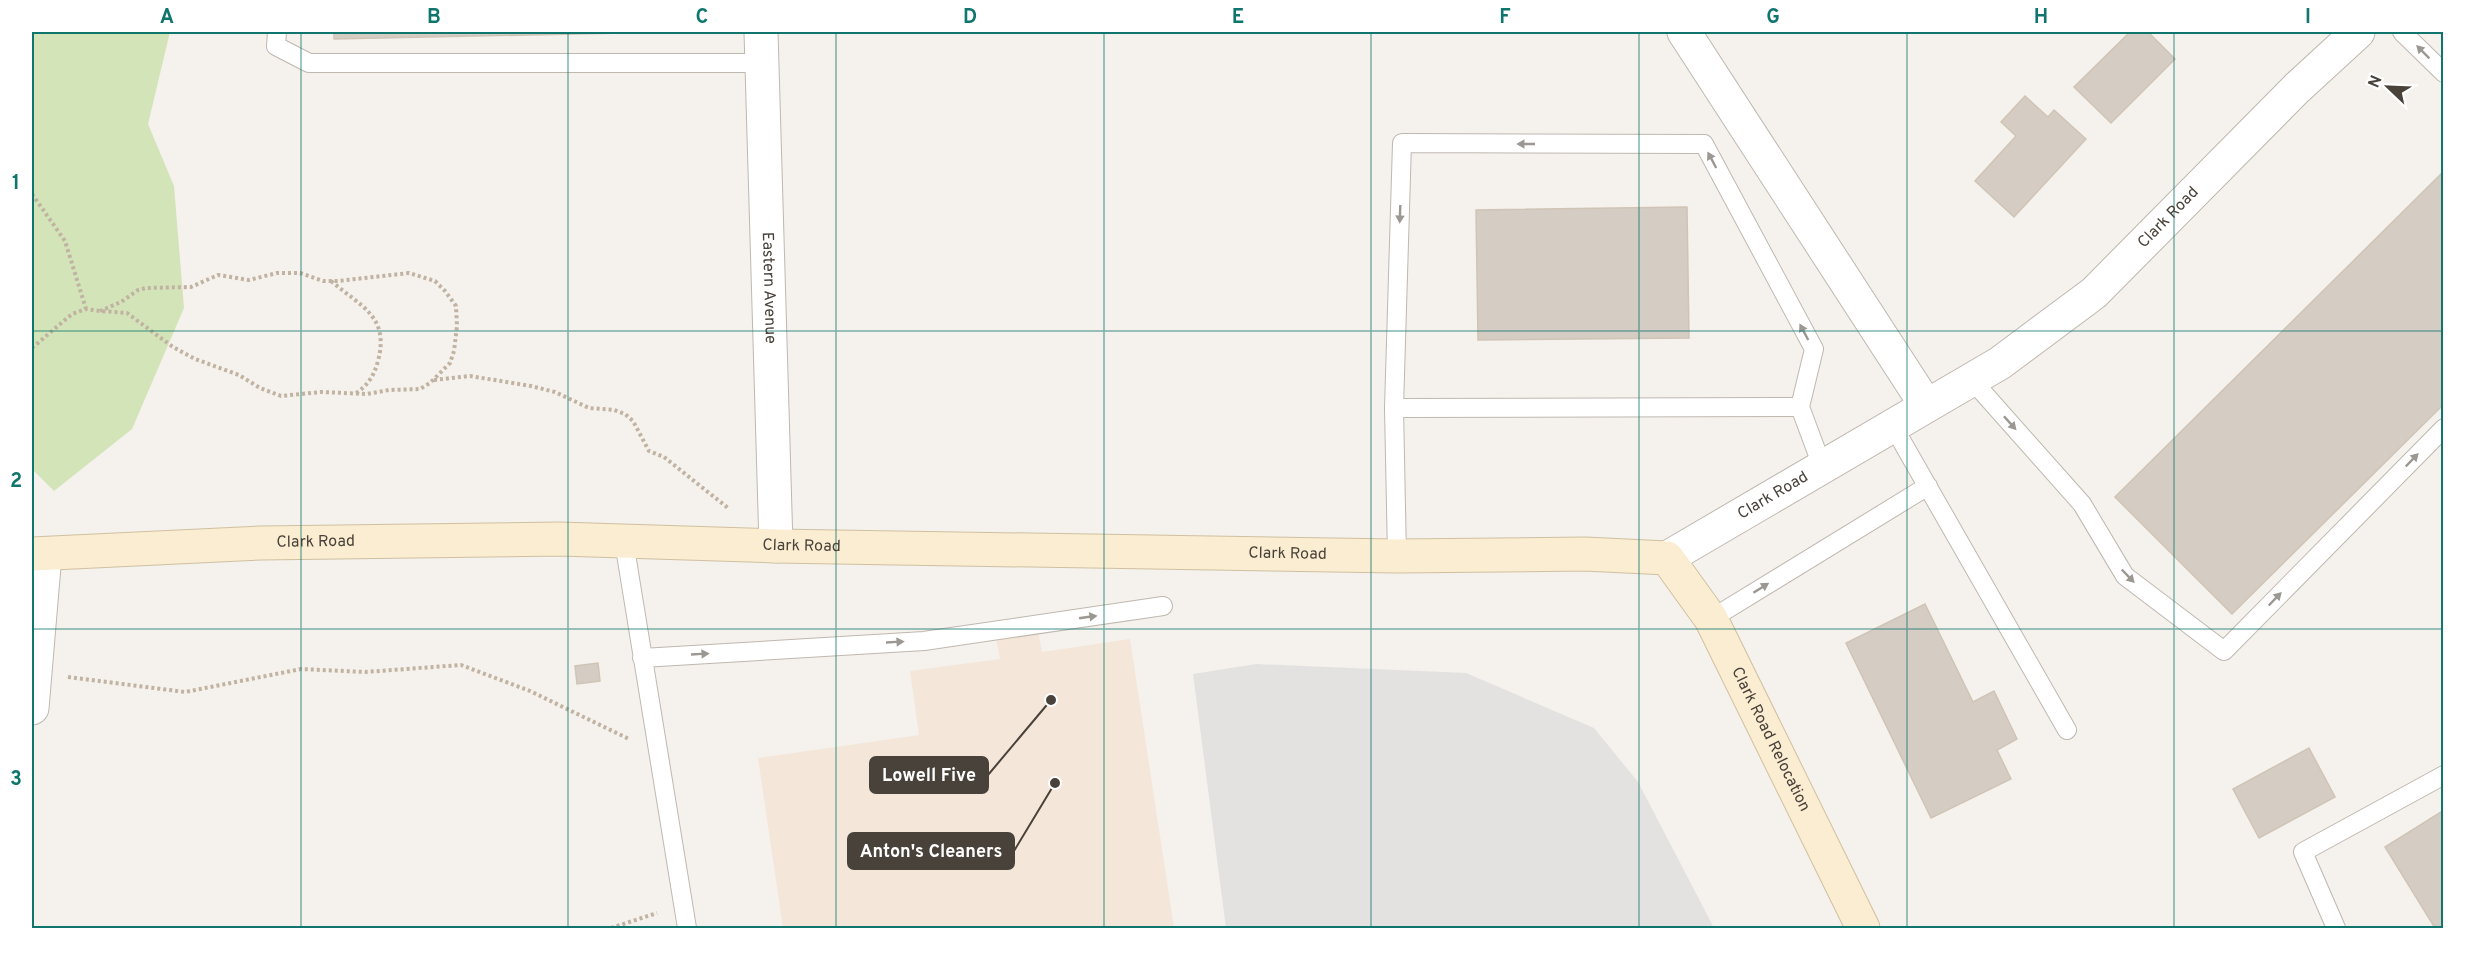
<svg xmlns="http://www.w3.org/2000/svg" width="2475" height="960" font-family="Overpass,sans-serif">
	<rect width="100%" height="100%" fill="#f5f1ec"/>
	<path fill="#f4e7da" d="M1038,631L1042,652L1130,639L1174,928H783L758,758L919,735L910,671L1000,659L996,638Z"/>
	<path fill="#d4e4b9" d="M32,32H170L148,124L174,186L184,308L132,429L54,491L32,469Z"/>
	<path fill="#e4e2e0" d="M1256,664L1466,673L1594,728L1638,782L1714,928H1226L1193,674Z"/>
	<path fill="#d5cdc3" stroke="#cfc4b6" stroke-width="1.5" d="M334,32H624V33L334,39Z
		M2130,32H2148L2175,59L2111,123L2074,87Z
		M2025,96L2048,117L2054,110L2086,139L2014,217L1975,181L2016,136L2001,122Z
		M2444,171V404L2232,614L2115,497Z
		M1687,207L1689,338L1478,340L1476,210Z
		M1925,604L1973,702L1994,691L2017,739L1997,750L2011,779L1931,818L1846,643Z
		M598,663L600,681L577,684L575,666Z
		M2309,748L2335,797L2259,838L2233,789Z
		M2444,810V928H2435L2385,847Z"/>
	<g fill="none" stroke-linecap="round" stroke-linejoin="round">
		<g stroke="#bfb8af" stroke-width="20">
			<path id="lane" d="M277,32L276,46L309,63H762
				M2402,32L2444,73
				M1971,379L2082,504L2125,576L2224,651L2444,428
				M1394,408L1402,143L1704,144L1814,349L1800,407
				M1893,426L2067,730
				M624,542L687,928
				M1397,556L1394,408L1800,407L1822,466
				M1711,619L1928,486
				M642,658L924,641L1163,606
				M2336,928L2303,852L2444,775"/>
		</g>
		<g stroke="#bfb8af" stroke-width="35">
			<g id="street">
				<path id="s1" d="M761,32L776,546"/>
				<path d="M1684,32L1926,405"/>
				<path id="s2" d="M1667,558L2000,363L2094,293L2297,88L2358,32"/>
				<path d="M32,708L45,554"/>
			</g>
		</g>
		<g stroke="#cfc0a0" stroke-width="35">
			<g id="secondary">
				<path id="s3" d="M32,554L261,543L560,539L776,546L1397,556L1585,554L1667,558L1711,619L1863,928"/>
			</g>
		</g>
		<path stroke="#c0b3a2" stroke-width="4" stroke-dasharray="3 3" stroke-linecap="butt" d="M32,194L65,241L86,309
			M331,281C360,306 390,316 378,361C374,376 368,385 355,394
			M32,348L72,314L86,309L100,311L127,313L173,347L195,359L239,375L260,388L281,396L321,392L367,394L389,390L420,389L430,383L450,363L454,351L457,326L456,306L445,291L435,281L409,273L338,281H323L300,273H277L249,280L218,275L191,287L146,288L138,290L121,302L100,311
			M434,380L470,376L531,386L555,392L589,408L614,410L625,414L633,421L649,451L664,457L728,508
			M68,677L185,692L301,669L365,672L461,665L530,691L629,739
			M611,928L657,913"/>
		<use href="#lane" stroke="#fff" stroke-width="18"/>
		<use href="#street" stroke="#fff" stroke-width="33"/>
		<use href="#secondary" stroke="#faedd1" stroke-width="33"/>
	</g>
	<defs><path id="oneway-solid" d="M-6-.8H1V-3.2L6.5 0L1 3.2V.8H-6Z" transform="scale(1.5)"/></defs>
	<g fill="#9b9793">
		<use href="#oneway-solid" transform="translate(2423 52) rotate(-135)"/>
		<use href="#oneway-solid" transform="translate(1526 144) rotate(-180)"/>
		<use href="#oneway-solid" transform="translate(1712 160) rotate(-118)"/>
		<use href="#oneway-solid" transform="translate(1400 214) rotate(92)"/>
		<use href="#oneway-solid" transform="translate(1804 332) rotate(-118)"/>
		<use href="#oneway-solid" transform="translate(2010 423) rotate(48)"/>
		<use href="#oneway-solid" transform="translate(2412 460) rotate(-46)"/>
		<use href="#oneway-solid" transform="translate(2128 576) rotate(46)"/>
		<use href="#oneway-solid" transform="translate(1761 588) rotate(-32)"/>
		<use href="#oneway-solid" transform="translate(2275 599) rotate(-46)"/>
		<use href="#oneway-solid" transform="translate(1088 617) rotate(-8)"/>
		<use href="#oneway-solid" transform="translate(895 642) rotate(-3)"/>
		<use href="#oneway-solid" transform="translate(700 654) rotate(-3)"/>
	</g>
	<path fill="none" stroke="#0f766e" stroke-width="1.5" stroke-opacity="0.55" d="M301,32V928M568,32V928M836,32V928M1104,32V928M1371,32V928M1639,32V928M1907,32V928M2174,32V928M32,331H2444M32,629H2444"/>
	<g text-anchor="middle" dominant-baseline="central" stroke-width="6" stroke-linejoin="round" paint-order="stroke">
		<g font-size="16" fill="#49423a" stroke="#fff">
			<text stroke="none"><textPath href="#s2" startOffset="609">Clark Road</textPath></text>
			<text stroke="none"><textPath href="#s1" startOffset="256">Eastern Avenue</textPath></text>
			<text stroke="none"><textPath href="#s2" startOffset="123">Clark Road</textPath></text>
			<text stroke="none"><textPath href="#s3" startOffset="284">Clark Road</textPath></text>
			<text stroke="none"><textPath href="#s3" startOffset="770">Clark Road</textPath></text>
			<text stroke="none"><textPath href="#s3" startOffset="1256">Clark Road</textPath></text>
			<text stroke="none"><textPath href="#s3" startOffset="1845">Clark Road Relocation</textPath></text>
		</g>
	</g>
	<path fill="none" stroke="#49423a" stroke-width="2" d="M1051 700L988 775M1055 783L1014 851"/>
	<g fill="#49423a" stroke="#fff" stroke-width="2">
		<circle cx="1051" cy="700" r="6"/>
		<circle cx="1055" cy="783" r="6"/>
	</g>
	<g fill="#49423a" stroke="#49423a" stroke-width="2">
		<rect x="870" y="757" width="118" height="36" rx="6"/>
		<rect x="848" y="833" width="166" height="36" rx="6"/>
	</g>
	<g font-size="18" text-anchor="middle" font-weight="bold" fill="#fff">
		<text x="929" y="781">Lowell Five</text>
		<text x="931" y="857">Anton's Cleaners</text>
	</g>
	<rect width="2475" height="960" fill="none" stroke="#ffffff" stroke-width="66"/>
	<g transform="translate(2388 87) rotate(293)" stroke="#ffffff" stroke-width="4.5" paint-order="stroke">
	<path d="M0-4.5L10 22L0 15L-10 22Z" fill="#49423a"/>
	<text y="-9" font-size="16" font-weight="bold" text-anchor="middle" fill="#49423a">N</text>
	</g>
	<rect x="33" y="33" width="2409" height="894" fill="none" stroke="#0f766e" stroke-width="2"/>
	<g font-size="20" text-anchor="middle" font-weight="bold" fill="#0f766e">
		<text x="167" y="23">A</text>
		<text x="434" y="23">B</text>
		<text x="702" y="23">C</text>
		<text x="970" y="23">D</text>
		<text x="1238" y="23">E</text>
		<text x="1505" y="23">F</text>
		<text x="1773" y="23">G</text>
		<text x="2041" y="23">H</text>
		<text x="2308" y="23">I</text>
		<text x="16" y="189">1</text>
		<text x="16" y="487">2</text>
		<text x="16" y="785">3</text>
	</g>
</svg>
